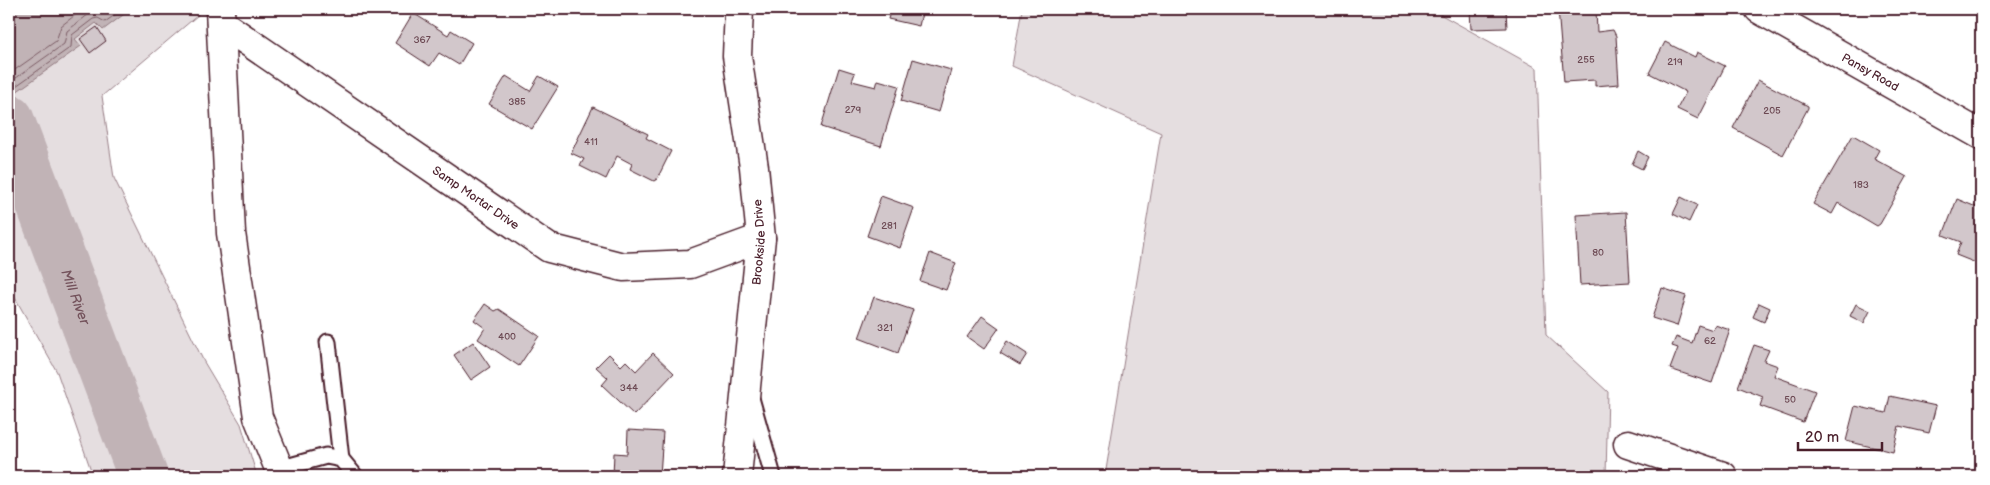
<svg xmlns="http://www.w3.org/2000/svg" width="1990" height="485" font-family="'Balsamiq Sans',sans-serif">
	<rect width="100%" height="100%" fill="#fff"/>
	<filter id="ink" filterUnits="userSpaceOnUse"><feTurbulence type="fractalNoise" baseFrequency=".02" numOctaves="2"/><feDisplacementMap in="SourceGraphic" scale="10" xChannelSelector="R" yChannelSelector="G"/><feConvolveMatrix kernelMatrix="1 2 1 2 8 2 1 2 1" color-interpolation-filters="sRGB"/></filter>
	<g filter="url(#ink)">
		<path fill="#e5dee0" stroke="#987e86" d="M9,9H197L198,15L102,96L114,178L204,362L241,424L257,476H93L57,372L9,287Z
			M1022,9H1391L1438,13L1537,68L1546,335L1608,392L1606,476H1105L1161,133L1012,66Z"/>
		<path fill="#c1b3b6" stroke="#91787e" d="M9,9H131L103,30L96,23L75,39L81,46L9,97Z"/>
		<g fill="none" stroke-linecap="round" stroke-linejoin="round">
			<path stroke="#7a5a63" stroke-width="1" d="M9,74L56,41L61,26L83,9
				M9,83L64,44L67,31L89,14L96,12L105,14L112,9
				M9,91L71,47L72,35L93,19L98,18L105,22L123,9"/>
			<path stroke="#c1b3b6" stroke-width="50" id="s1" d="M9,119L143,476"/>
		</g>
		<path fill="#d2c7cb" stroke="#4a1f2b" d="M891,9H923L919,26L888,19Z
			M1470,9H1506L1507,28L1471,29Z
			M1558,9H1596L1597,32L1613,30L1616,36L1619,84L1595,86V80L1564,82Z
			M413,13L448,35L451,30L472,43L459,65L439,53L430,66L395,43Z
			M97,27L106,41L90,53L80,39Z
			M1665,42L1695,57L1697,52L1725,66L1698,119L1677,109L1686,92L1649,73Z
			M913,59L951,70L939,112L901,101Z
			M839,68L855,73L852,81L876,87L878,80L899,86L881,146L821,127Z
			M506,76L530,91L539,76L558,87L532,129L489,104Z
			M1758,80L1808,106V108L1783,155L1733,128Z
			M593,107L648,134L646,138L671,151L657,179L654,181L630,169L632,164L617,156L606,179L580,166L584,159L571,153Z
			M1853,135L1879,150L1874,159L1907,177L1880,224L1877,226L1838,203L1832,214L1813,204Z
			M1638,151L1648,157L1642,169L1632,164Z
			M881,196L914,208L900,248L867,236Z
			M1681,197L1697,205L1689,222L1673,214Z
			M1957,199L1981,209V265L1956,255L1961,242L1943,235Z
			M1626,212L1630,282L1580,285L1576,215Z
			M930,253L956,263L946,290L920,281Z
			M1662,288L1686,296L1677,326L1652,318Z
			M874,297L913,310L898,353L859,338Z
			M1759,303L1770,308L1764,322L1753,317Z
			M485,304L495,311L499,309L539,336L519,366L478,339L485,328L474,320Z
			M1856,304L1870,311L1864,323L1850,316Z
			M982,316L999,328L984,349L967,337Z
			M1698,325L1713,330L1715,325L1730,330L1712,383L1670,369L1678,348L1672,346L1676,337L1692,343Z
			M1007,341L1027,354L1020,365L1000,353Z
			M473,342L490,367L471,380L454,355Z
			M1754,345L1769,350L1764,361L1778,366L1774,376L1815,391L1803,422L1760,406L1763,397L1738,387Z
			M653,353L674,373L634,415L602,385L608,378L596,367L609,354L621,366L626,361L636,371Z
			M1890,396L1936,406L1929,433L1899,426L1893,452L1846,441L1855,406L1886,413Z
			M628,430L663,432L660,476H613L614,453L627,454Z"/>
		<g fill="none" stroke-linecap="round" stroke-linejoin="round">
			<g stroke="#4a1f2b" stroke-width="19">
				<path id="lane" d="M328,342L341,459
					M751,398L773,476
					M279,469L326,456L341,459L355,476"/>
			</g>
			<g stroke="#4a1f2b" stroke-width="31">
				<g id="street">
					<path id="s2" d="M1759,9L1981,135"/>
					<path id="s3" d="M221,23L549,248L623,267L690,264L761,238"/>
					<path d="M1628,444L1723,476"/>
					<path id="s4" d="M737,476L761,238L754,167L737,56L739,9"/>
				</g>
			</g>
			<g stroke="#4a1f2b" stroke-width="31">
				<path id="secondary" d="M220,9L231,233L258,417L282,476"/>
			</g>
			<use href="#lane" stroke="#fff" stroke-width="15"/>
			<use href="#street" stroke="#fff" stroke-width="28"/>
			<use href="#secondary" stroke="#fff" stroke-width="28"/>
		</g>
	</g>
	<g text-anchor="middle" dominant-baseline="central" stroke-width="5" stroke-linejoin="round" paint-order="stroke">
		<g font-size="10" fill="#6c4953">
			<text x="422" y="40">367</text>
			<text x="1586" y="60">255</text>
			<text x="1675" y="62">219</text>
			<text x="517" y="102">385</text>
			<text x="853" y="110">279</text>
			<text x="1772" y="111">205</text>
			<text x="591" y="142">411</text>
			<text x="1861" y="185">183</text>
			<text x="889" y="226">281</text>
			<text x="1598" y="253">80</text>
			<text x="885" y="328">321</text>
			<text x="507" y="337">400</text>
			<text x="1710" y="341">62</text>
			<text x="629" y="388">344</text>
			<text x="1790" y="400">50</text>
		</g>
		<g font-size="12" fill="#4a1f2b" stroke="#fff">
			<text stroke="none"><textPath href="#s2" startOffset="128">Pansy Road</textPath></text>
			<text stroke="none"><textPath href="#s3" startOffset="309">Samp Mortar Drive</textPath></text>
			<text stroke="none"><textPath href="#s4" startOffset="235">Brookside Drive</textPath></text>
		</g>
		<g font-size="14" font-style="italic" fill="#74535c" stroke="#fff">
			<text stroke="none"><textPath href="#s1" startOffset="190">Mill River</textPath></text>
		</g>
	</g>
	<rect width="1990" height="485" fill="none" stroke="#fff" stroke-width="30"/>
	<rect x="15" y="15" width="1960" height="455" fill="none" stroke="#4a1f2b" stroke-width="2" filter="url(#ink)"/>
	<path d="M1798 442v8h84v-8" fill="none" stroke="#4a1f2b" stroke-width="2.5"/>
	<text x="1805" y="442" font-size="15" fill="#4a1f2b" stroke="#ffffff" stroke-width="4" paint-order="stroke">20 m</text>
</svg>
